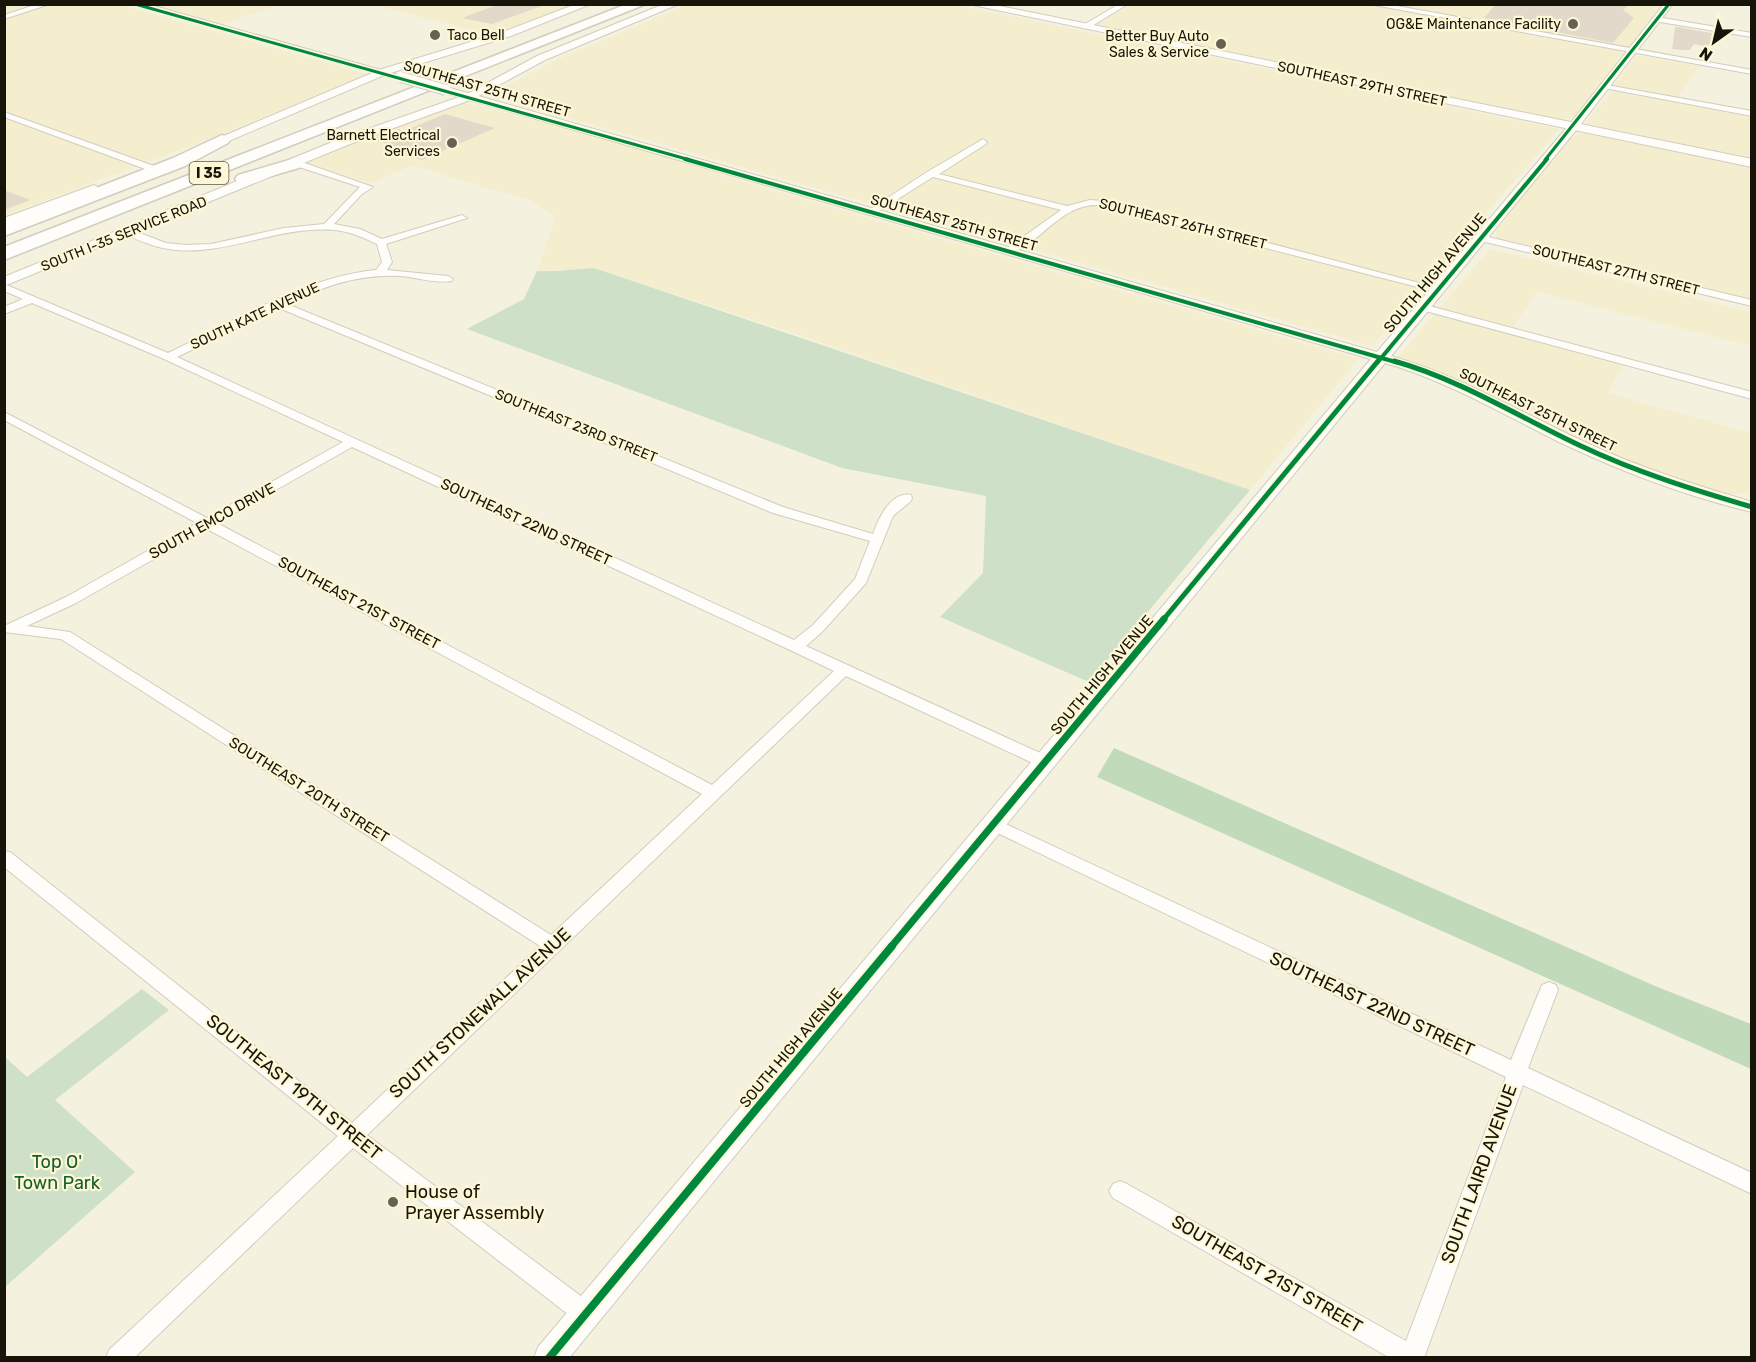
<svg xmlns="http://www.w3.org/2000/svg" width="1756" height="1362" font-family="Rubik,sans-serif">
	<rect width="100%" height="100%" fill="#f5f1df"/>
	<path fill="#f4eecf" d="M376,4L578,5L495,36L373,5Z
		M952,4L1559,129L1372,346L488,95L556,60L686,5Z
		M5,5H121L366,74L295,105L191,146L5,215Z
		M153,5L280,4V5L222,24Z
		M1130,5H1367L1616,49L1623,53L1575,116L1561,120L1365,82L1257,57L1118,32L1097,24Z
		M1382,5H1665L1631,46L1626,47Z
		M1637,55L1700,66L1677,98L1612,86Z
		M1612,91L1751,117V158L1585,124Z
		M459,103L472,104L560,127L665,156L747,183L1358,359L1250,490L799,335L594,268L537,271L556,216L528,200L417,167H409L371,183L307,163L318,156Z
		M1584,133L1751,167V299L1497,239L1495,236L1497,229L1570,138Z
		M1490,249L1751,312V346L1537,292L1513,327L1627,357L1608,393L1751,433V492L1728,495L1650,470L1598,449L1507,398L1398,357Z"/>
	<path fill="#cee0c7" d="M594,268L1250,490L1089,682L940,617L983,573L986,496L842,468L467,329L524,299L537,271H555Z
		M142,989L169,1010L55,1100L135,1172L5,1287V1057L27,1077Z"/>
	<path fill="#c0daba" d="M1114,748L1655,986L1751,1024V1069L1097,777Z"/>
	<path fill="#e2d9ca" d="M499,4H541L542,6L492,24L462,18Z
		M1496,4H1630L1623,10L1634,18L1613,43L1484,18Z
		M1675,27H1678L1717,34L1707,47L1694,44L1690,50H1682L1672,49Z
		M445,114L495,128L422,160L394,152L402,149L371,139L398,129L404,131Z
		M4,190L30,200L4,210Z"/>
	<g fill="none" stroke-linecap="round" stroke-linejoin="round">
		<g stroke="#d0cdbf" stroke-width="2">
			<path id="minor" d="M38,4H50L4,19V15Z
				M1119,4H1128L1087,29L1080,27Z
				M1368,4H1386L1752,70V74Z
				M1657,17L1752,33V37L1654,21Z
				M1601,84L1752,111V116L1604,88H1601Z
				M4,112L154,166L155,168L148,170L4,117Z
				M983,139L987,142L986,144L939,174L1067,206L1090,200L1114,202L1442,289L1437,292L1098,205C1061,204 1042,242 1010,254L1006,253V249L1061,210L933,177L874,214L866,212L927,172Z
				M293,161H299L373,187L362,194L334,224L360,229L382,239L462,215L467,218L386,244L392,262L387,270L448,276L453,279L452,281C436,284 416,277 400,276C359,274 324,286 287,304L783,507L873,534C878,519 891,491 911,495L912,498L911,501L893,516L866,583L823,631L806,646L1051,758L1053,762L1051,766H1039L846,676L367,1135L594,1306L597,1314L594,1322L586,1325L578,1322L353,1148L134,1358H106L109,1350L338,1136L4,867V851L10,852L352,1123L540,946L61,639L4,632V626L66,597L197,523L4,420V412L207,518L343,442L164,359L32,303L4,314V307L23,299L4,291V284L168,353C230,323 307,276 376,270L382,262L377,244C362,237 349,231 333,230C270,225 211,266 149,244C141,241 131,238 124,232L129,229L166,243L186,245L211,244L284,228L324,224L360,187L293,165ZM279,308L773,513L870,541L855,579L813,625L794,640L177,357ZM352,447L790,650L834,671L712,785L217,523ZM207,529L702,794L551,935L70,632L27,626L76,603Z
				M1480,235L1752,300V306L1477,240L1475,238Z
				M1422,304L1752,392V399L1418,309V305Z
				M993,818L1511,1060L1542,985L1549,982L1556,985L1558,990L1528,1068L1752,1173V1194L1523,1085L1424,1358H1390L1113,1198L1109,1191L1113,1184L1120,1181L1127,1184L1406,1341L1506,1077L987,828L985,824L987,820Z"/>
		</g>
		<g stroke="#d0cdbf" stroke-width="2">
			<path id="tertiary" d="M131,4H147L406,77L397,79Z
				M1664,4H1673L1577,129L1391,356C1461,376 1522,413 1587,443C1640,468 1696,485 1752,502V512C1685,496 1620,471 1559,442C1501,413 1447,381 1385,363L569,1358H534L538,1347L1371,359L442,92V88H450L1377,352L1569,125Z"/>
		</g>
		<g stroke="#d0cdbf" stroke-width="2">
			<path id="secondary" d="M576,4H591L511,36L387,74L205,151L201,152L195,148L379,70L503,32Z
				M664,4H679L545,60L473,99L350,144L4,286V277L342,138L465,95L537,56Z
				M968,4H990L1752,159V167Z
				M94,185L100,189L99,192L4,227V218Z"/>
		</g>
		<g stroke="#d0cdbf" stroke-width="3">
			<path id="motorway" d="M627,4H646L4,260V247Z
				M222,135L228,137L230,140L228,143L185,166L4,236V224L173,158Z
				M296,158L304,163L302,167L244,184L238,183L235,179L238,175Z"/>
		</g>
		<use href="#minor" fill="#fefdfa" fill-rule="evenodd"/>
		<use href="#tertiary" fill="#fefdfa" fill-rule="evenodd"/>
		<use href="#secondary" fill="#fefdfa" fill-rule="evenodd"/>
		<use href="#motorway" fill="#fefdfa" fill-rule="evenodd"/>
		<g stroke="#d0cdbf" stroke-width="12" stroke-linecap="butt">
			<path id="tertiary-bridge" d="M401,77L446,90"/>
		</g>
		<use href="#tertiary-bridge" stroke="#fefdfa" stroke-width="10"/>
		<g stroke="#fef7d6" stroke-width="5">
			<path id="cycleway-far4" d="M135,4L690,160
				M1545,160L1669,4"/>
		</g>
		<g stroke="#fef7d6" stroke-width="6">
			<path id="cycleway-far3" d="M685,159L1399,363
				M1377,363L1547,159"/>
		</g>
		<g stroke="#fef7d6" stroke-width="8">
			<path id="cycleway-far2" d="M1394,361C1461,380 1519,417 1581,446C1636,472 1694,490 1752,507
				M1163,620L1378,361"/>
		</g>
		<g stroke="#fef7d6" stroke-width="10">
			<path id="cycleway-far1" d="M891,947L1164,619"/>
		</g>
		<g stroke="#fef7d6" stroke-width="12">
			<path id="cycleway" d="M549,1358L892,946"/>
		</g>
		<use href="#cycleway-far4" stroke="#00873e" stroke-width="3"/>
		<use href="#cycleway-far3" stroke="#00873e" stroke-width="4"/>
		<use href="#cycleway-far2" stroke="#00873e" stroke-width="5"/>
		<use href="#cycleway-far1" stroke="#00873e" stroke-width="7"/>
		<use href="#cycleway" stroke="#00873e" stroke-width="8"/>
	</g>
	<g fill="#656254" stroke="#fef7d6" stroke-width="2">
		<circle cx="1573" cy="24" r="6"/>
		<circle cx="435" cy="35" r="6"/>
		<circle cx="1221" cy="44" r="6"/>
		<circle cx="452" cy="143" r="6"/>
		<circle cx="393" cy="1202" r="6"/>
	</g>
	<g text-anchor="middle" dominant-baseline="central" stroke-width="4.5" stroke-linejoin="round" paint-order="stroke">
		<g font-size="14" fill="#171509" stroke="#fef7d6" text-anchor="end">
			<text x="1561" y="24">OG&amp;E Maintenance Facility</text>
			<text x="447" y="35" text-anchor="start">Taco Bell</text>
			<text x="1209" y="36">Better Buy Auto<tspan x="1209" dy="16">Sales &amp; Service</tspan></text>
			<text x="440" y="135">Barnett Electrical<tspan x="440" dy="16">Services</tspan></text>
		</g>
		<g font-size="14" fill="#171509" stroke="#fef7d6">
			<text transform="translate(1362 84) rotate(12)">SOUTHEAST 29TH STREET</text>
			<text transform="translate(487 89) rotate(16)">SOUTHEAST 25TH STREET</text>
			<text transform="translate(954 223) rotate(16)">SOUTHEAST 25TH STREET</text>
			<text transform="translate(1183 224) rotate(14)">SOUTHEAST 26TH STREET</text>
			<text transform="translate(124 234) rotate(-22)">SOUTH I-35 SERVICE ROAD</text>
			<text transform="translate(1616 270) rotate(14)">SOUTHEAST 27TH STREET</text>
			<text transform="translate(255 316) rotate(-25)">SOUTH KATE AVENUE</text>
			<text transform="translate(1538 410) rotate(26)">SOUTHEAST 25TH STREET</text>
			<text transform="translate(576 426) rotate(22)">SOUTHEAST 23RD STREET</text>
		</g>
		<rect fill="#fef7d6" stroke="#5c5946" stroke-width="1.5" x="189.5" y="162" width="39" height="22" rx="4.5"/>
		<g font-size="14" font-weight="bold" fill="#171509">
			<text x="209" y="173">I 35</text>
		</g>
		<g font-size="15" fill="#171509" stroke="#fef7d6">
			<text transform="translate(1435 273) rotate(-50)">SOUTH HIGH AVENUE</text>
			<text transform="translate(212 521) rotate(-29)">SOUTH EMCO DRIVE</text>
			<text transform="translate(526 522) rotate(25)">SOUTHEAST 22ND STREET</text>
			<text transform="translate(359 603) rotate(28)">SOUTHEAST 21ST STREET</text>
			<text transform="translate(1102 675) rotate(-50)">SOUTH HIGH AVENUE</text>
			<text transform="translate(309 790) rotate(32)">SOUTHEAST 20TH STREET</text>
			<text transform="translate(791 1048) rotate(-50)">SOUTH HIGH AVENUE</text>
		</g>
		<g font-size="18" fill="#171509" stroke="#fef7d6">
			<text transform="translate(1372 1004) rotate(25)">SOUTHEAST 22ND STREET</text>
			<text transform="translate(480 1013) rotate(-43)">SOUTH STONEWALL AVENUE</text>
			<text transform="translate(294 1087) rotate(39)">SOUTHEAST 19TH STREET</text>
			<text transform="translate(1479 1174) rotate(-70)">SOUTH LAIRD AVENUE</text>
			<text transform="translate(1267 1274) rotate(30)">SOUTHEAST 21ST STREET</text>
		</g>
		<g font-size="18" fill="#13602a" stroke="#fef7d6">
			<text x="57" y="1162">Top O'<tspan x="57" dy="21">Town Park</tspan></text>
		</g>
		<g font-size="18" fill="#171509" stroke="#fef7d6" text-anchor="start">
			<text x="405" y="1192">House of<tspan x="405" dy="21">Prayer Assembly</tspan></text>
		</g>
	</g>
	<rect width="1756" height="1362" fill="none" stroke="#171509" stroke-width="12"/>
	<g transform="translate(1714 42) rotate(214)" stroke="#fef7d6" stroke-width="4.5" paint-order="stroke">
	<path d="M0-4.5L10 22L0 15L-10 22Z" fill="#171509"/>
	<text y="-9" font-size="16" font-weight="bold" text-anchor="middle" fill="#171509">N</text>
	</g>
</svg>
